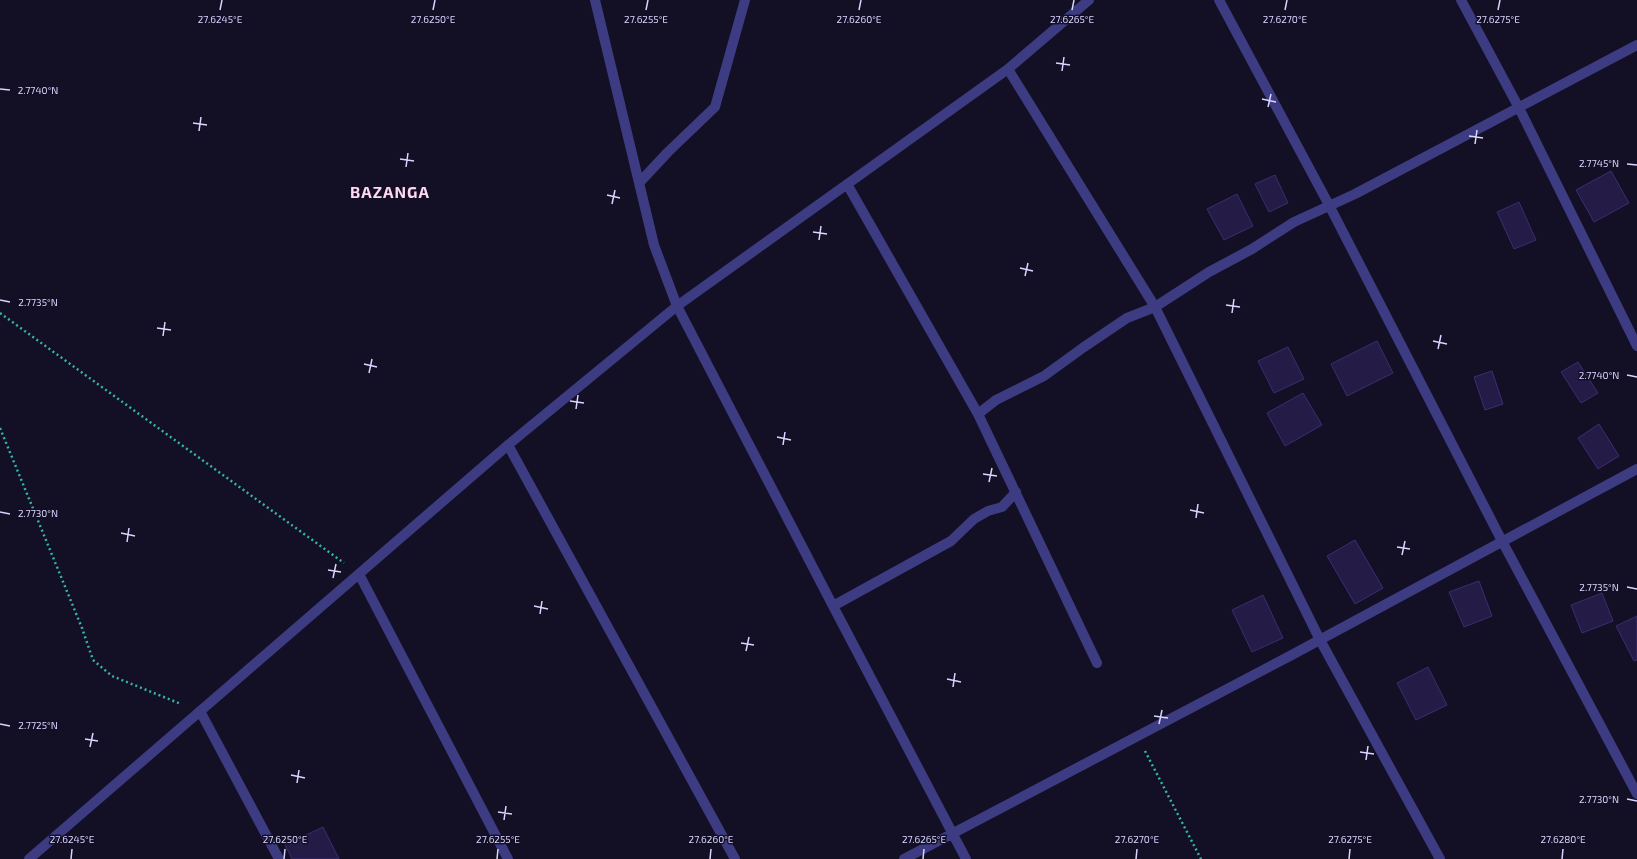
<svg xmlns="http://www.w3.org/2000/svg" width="1637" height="859" font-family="'Exo 2',sans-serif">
	<rect width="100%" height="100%" fill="#130f25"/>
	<path fill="#241c46" stroke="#3a2e71" d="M1611,171L1629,203L1594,222L1576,190Z
		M1275,175L1288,203L1269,212L1255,184Z
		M1237,194L1253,226L1224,240L1207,209Z
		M1519,202L1536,240L1514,249L1497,212Z
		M1377,341L1393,373L1347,396L1331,364Z
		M1288,347L1304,379L1274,393L1258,361Z
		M1578,362L1598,393L1581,403L1561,372Z
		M1492,371L1503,404L1485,410L1474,377Z
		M1303,393L1322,425L1285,446L1267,413Z
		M1599,424L1619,456L1598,469L1578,438Z
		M1355,540L1383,588L1355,604L1327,556Z
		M1479,581L1492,616L1464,627L1449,592Z
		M1602,593L1613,621L1582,633L1571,605Z
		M1263,595L1283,638L1252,652L1232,610Z
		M1637,616V660L1634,661L1616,626Z
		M1428,667L1447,705L1416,720L1397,683Z
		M323,827L339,859H292L285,845Z"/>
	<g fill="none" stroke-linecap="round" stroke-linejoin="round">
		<path stroke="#32b5ab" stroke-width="2.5" stroke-dasharray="2 3" stroke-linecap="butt" d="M0,313L344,563
			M0,428L82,628L93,660L112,676L181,704
			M1145,751L1201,859"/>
		<path stroke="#3d3c83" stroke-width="10" d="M595,0L654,245L677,306L833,606L966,859
			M1219,0L1329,205L1502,541L1637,794
			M1461,0L1519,108L1637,346
			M1008,69L1155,307L1320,640L1440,859
			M639,183L668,152L715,107L745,0
			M847,184L978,414L1097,663
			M978,414L996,400L1044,376L1084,347L1127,318L1155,307L1209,272L1252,249L1294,222L1355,194L1637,45
			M508,445L735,859
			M359,574L508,859
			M833,606L951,541L974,519L988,511L1002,507L1016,492
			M200,711L279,859
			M29,859L508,445L677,306L1008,69L1089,0
			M904,859L1288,657L1637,469"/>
	</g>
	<path fill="none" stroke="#d9d5fe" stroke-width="1.5" d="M220,10L222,0M433,10L435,0M646,10L648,0M859,10L861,0M1072,10L1074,0M1285,10L1287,0M1498,10L1500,0M1056,63L1070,65M1062,71L1064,57M0,89L10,90M1262,99L1276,102M1268,107L1271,94M193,123L207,125M199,131L201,117M1469,136L1483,138M1475,144L1477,130M400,159L414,161M1627,164L1637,165M406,167L408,153M607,195L620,198M612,204L615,190M813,232L827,234M819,240L821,226M1020,268L1033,271M1025,276L1028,263M0,300L10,302M1226,305L1240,307M1232,313L1234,299M157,328L171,330M163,336L165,322M1433,341L1447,344M1438,349L1441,335M364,364L377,367M369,373L372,359M1627,375L1637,377M570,401L584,403M576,409L578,395M777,437L791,440M783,445L785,432M983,474L997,476M989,482L992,468M1190,510L1204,513M0,512L10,514M1196,518L1198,504M121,533L135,536M127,542L129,528M1397,547L1410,549M1402,555L1405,541M328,570L341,572M333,578L336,564M1627,587L1637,589M534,606L548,609M540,614L542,601M741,643L754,645M746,651L749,637M947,679L961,682M953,687L955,673M1154,716L1168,718M0,724L10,726M1159,724L1162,710M85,739L98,741M90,747L93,733M1360,752L1374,754M1366,760L1368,746M291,775L305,778M297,783L299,770M1627,799L1637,801M498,812L512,814M504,820L506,806M71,859L72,849M284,859L285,849M497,859L498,849M710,859L711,849M923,859L924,849M1136,859L1137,849M1349,859L1350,849M1562,859L1563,849"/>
	<g text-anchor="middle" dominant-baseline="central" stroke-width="3" stroke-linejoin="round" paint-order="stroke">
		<g font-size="16" font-weight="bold" letter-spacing="1" fill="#fed7f1" stroke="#130f25">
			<text x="390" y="191">BAZANGA</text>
		</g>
	</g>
	<g font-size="10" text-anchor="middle" fill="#d9d5fe" stroke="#130f25" stroke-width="3" stroke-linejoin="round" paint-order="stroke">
		<text x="220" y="23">27.6245°E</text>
		<text x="433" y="23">27.6250°E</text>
		<text x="646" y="23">27.6255°E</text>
		<text x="859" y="23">27.6260°E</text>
		<text x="1072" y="23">27.6265°E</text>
		<text x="1285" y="23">27.6270°E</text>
		<text x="1498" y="23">27.6275°E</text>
		<text x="38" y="94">2.7740°N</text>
		<text x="1599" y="167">2.7745°N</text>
		<text x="38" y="306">2.7735°N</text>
		<text x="1599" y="379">2.7740°N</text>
		<text x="38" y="517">2.7730°N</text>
		<text x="1599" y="591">2.7735°N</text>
		<text x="38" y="729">2.7725°N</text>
		<text x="1599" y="803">2.7730°N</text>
		<text x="72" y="843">27.6245°E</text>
		<text x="285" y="843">27.6250°E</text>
		<text x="498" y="843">27.6255°E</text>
		<text x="711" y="843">27.6260°E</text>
		<text x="924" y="843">27.6265°E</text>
		<text x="1137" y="843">27.6270°E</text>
		<text x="1350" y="843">27.6275°E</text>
		<text x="1563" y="843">27.6280°E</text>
	</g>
</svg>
